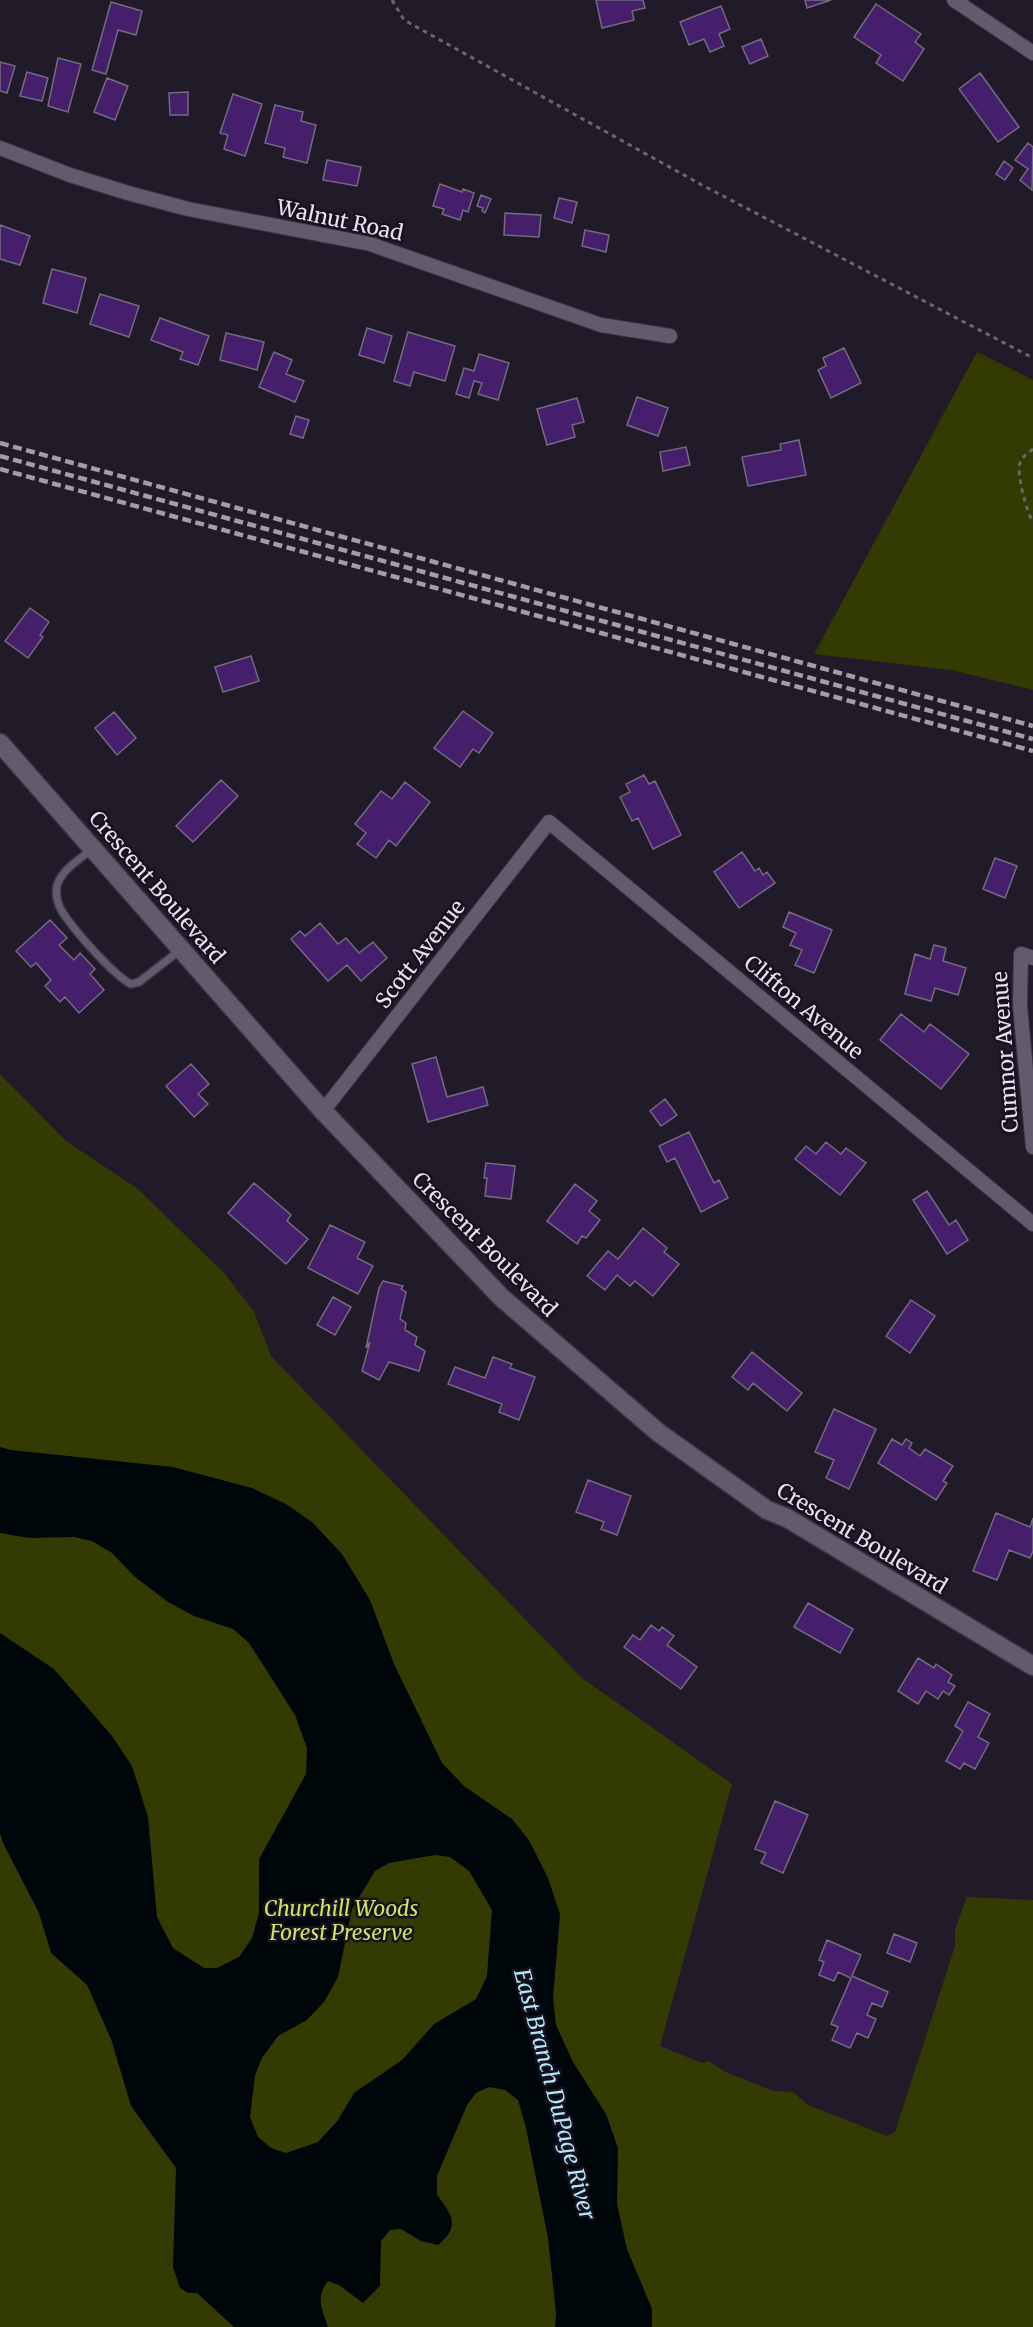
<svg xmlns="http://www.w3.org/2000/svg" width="1033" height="2327" font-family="Merriweather,serif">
	<rect width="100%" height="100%" fill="#211a29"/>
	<path fill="#333b03" d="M977,352L1033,380V690L951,670L814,654Z
		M0,1074L66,1141L138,1189L225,1274L254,1312L271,1356L582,1678L732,1784L660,2046L702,2063L709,2061L723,2071L773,2091L793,2092L808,2105L887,2136L895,2132L955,1946V1929L967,1897L1033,1900V2327H0Z"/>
	<path fill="#00070b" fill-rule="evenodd" d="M0,1447L11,1450L173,1467L252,1488L286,1504L312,1522L342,1554L370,1600L394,1664L442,1763L464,1786L512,1819L529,1840L548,1878L560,1914L553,1998L556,2025L573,2062L606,2114L618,2148L617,2204L627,2249L652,2309V2327H555L556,2313L548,2238L526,2128L518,2100L505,2090L489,2087L476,2093L467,2105L437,2176V2195C452,2215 461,2226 438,2245L421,2241L401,2229L390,2230L381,2241L380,2286L363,2303L339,2285L328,2281C315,2297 322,2309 328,2327H234L197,2293H188L180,2288L173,2267L176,2168L131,2106L111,2039L87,1985L51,1953L39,1913L3,1843L0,1833V1633L54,1669L112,1736L132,1766L148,1817L157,1917L173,1948L204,1968H217L239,1957L252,1938L259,1913V1859L306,1774L307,1748L295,1715L249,1643L233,1629L194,1616L168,1602L135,1577L112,1553L92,1541L74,1537L29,1538L0,1533ZM435,1855L450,1857L469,1871L492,1910L487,1976L476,1999L434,2024L402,2060L354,2093L338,2120L318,2142L286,2153L271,2148L258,2137L250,2117L255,2075L262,2058L278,2036L307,2020L324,2002L338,1977L352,1909L375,1871L389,1863Z"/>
	<path fill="#451e6c" stroke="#736b7e" stroke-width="1.5" d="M596,0H643L645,8L632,11L634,20L602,28Z
		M805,0H831L807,8Z
		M111,2L142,11L136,35L118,30L106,74L92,70Z
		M876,4L921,34L915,42L924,49L903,81L876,63L881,55L854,37Z
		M721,6L730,29L719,34L724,46L710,52L704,39L689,45L680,22Z
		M761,39L768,56L750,64L742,47Z
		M58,58L81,64L68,112L48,106Z
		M0,62L15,66L7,93L0,91Z
		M27,72L48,78L42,101L20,96Z
		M980,73L1019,127L998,142L959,89Z
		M107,78L128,86L115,120L94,112Z
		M188,92V115H170L169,93Z
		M233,94L262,104L245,156L224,149L228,135L220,133Z
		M275,105L303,112L301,121L316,125L307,163L283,157L285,148L265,143Z
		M1028,143L1033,147L1032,190L1020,180L1028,169L1015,160Z
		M327,160L361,167L357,186L323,180Z
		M1004,161L1013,168L1005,180L996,174Z
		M440,184L462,192L463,189L474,193L468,212L463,210L460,220L442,214L444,209L433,206Z
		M481,195L491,199L485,213L482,211L483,208L477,206Z
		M559,198L577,202L572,223L554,218Z
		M505,213L541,215L539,237L504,235Z
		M0,225L30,236L20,265L0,259Z
		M585,230L609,235L606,252L582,246Z
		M52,269L86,278L77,313L43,303Z
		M100,294L139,306L129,337L90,324Z
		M160,318L209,336L198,365L180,359L183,352L151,340Z
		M367,328L392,336L384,363L359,355Z
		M408,332L455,346L445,381L414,372L410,386L394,381Z
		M226,333L264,342L257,370L220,360Z
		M844,348L861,383L831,398L818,370L826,366L823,358Z
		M274,352L292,360L286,374L304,381L295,402L259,387Z
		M479,354L509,363L498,400L478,394L482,383L474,381L469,398L456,394L464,368L474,371Z
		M637,397L668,408L658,436L627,425Z
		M577,398L584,422L572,425L575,437L547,445L537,409Z
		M296,416L309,420L303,438L290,434Z
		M799,440L806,475L748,486L742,457L781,450L780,444Z
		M686,447L690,465L663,471L660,452Z
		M30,608L49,622L40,635L43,637L28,658L5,641Z
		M251,656L259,681L223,692L215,667Z
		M463,711L493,733L479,753L473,749L460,767L434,748Z
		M114,712L136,738L117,755L95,728Z
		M644,775L649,784L655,781L681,835L653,849L638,818L632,821L620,797L630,792L626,784Z
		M221,780L238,796L193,842L176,826Z
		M405,782L430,802L396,846L389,840L376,858L357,844L366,833L355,824L381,791L392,799Z
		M742,852L755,871L759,868L763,875L767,872L775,883L739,908L714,872Z
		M995,858L1017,866L1005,898L983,889Z
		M789,912L832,930L814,973L795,965L802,950L790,945L796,933L783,927Z
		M50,920L67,938L59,945L74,960L80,953L95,969L90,974L104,990L79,1013L65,997L60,1002L45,986L51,980L36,963L31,967L16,951Z
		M320,923L338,944L346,938L359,953L373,942L387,958L361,981L347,965L328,981L291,939L300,931L305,936Z
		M934,945L946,948L943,961L966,968L958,995L935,988L931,1001L905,994L915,954L930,959Z
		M901,1014L924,1032L930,1024L969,1054L941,1089L880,1040Z
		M436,1057L447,1097L483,1087L488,1105L428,1122L412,1064Z
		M191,1064L209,1084L198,1094L208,1104L194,1117L166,1086Z
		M665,1099L677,1115L661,1126L650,1111Z
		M689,1132L714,1183L719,1180L728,1198L701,1212L675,1158L667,1162L659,1146Z
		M826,1142L841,1154L846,1148L866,1163L840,1195L795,1159L806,1146L816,1154Z
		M486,1163L515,1166L511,1199L485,1196L487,1178H484Z
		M254,1183L291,1215L287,1221L308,1239L286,1264L228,1213Z
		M575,1184L597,1201L589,1211L600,1220L586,1238L582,1236L577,1244L547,1221Z
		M927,1191L949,1225L956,1220L968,1240L947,1254L913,1200Z
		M330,1225L365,1242L357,1258L373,1266L358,1294L308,1268Z
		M643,1228L667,1248L664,1252L679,1264L653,1296L635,1281L630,1286L617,1275L605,1290L587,1276L608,1251L618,1259Z
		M383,1281L403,1286L401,1289L406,1292L400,1319L406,1323L405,1330L417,1337L415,1345L425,1351L419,1371L389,1362L379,1380L362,1371L370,1342L366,1348L379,1288Z
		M333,1297L351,1307L335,1335L317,1325Z
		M911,1300L935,1316L910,1353L886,1336Z
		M752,1352L802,1393L787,1411L753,1383L748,1390L732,1377Z
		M493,1357L512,1364L510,1368L535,1377L519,1420L499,1412L502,1404L448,1384L455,1367L485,1378Z
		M834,1409L876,1429L849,1489L826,1478L834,1460L815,1452Z
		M892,1439L902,1445L906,1439L912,1443L909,1448L920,1456L925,1449L953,1466L943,1481L947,1483L936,1500L878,1463Z
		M588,1480L631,1496L617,1535L601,1529L604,1522L576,1512Z
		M996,1513L1030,1527L1033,1518V1551L1030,1558L1009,1550L997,1580L973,1571Z
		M808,1603L853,1629L840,1653L794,1627Z
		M651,1625L659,1631L662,1627L674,1636L667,1645L697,1667L681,1689L624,1647L633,1635L640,1640Z
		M918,1658L934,1668L936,1664L952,1675L948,1682L955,1686L949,1695L943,1691L938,1699L926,1691L918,1704L898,1691Z
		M968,1702L990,1714L978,1737L989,1743L975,1769L964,1763L960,1769L946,1761L963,1731L955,1726Z
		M775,1801L808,1815L783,1873L761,1863L766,1853L755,1849Z
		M894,1934L917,1943L910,1962L887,1953Z
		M827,1940L861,1955L852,1976L888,1992L882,2007L872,2003L867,2015L876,2019L868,2038L857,2033L850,2048L832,2040L838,2027L831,2024L851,1978L838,1972L834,1981L819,1975L824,1962L819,1960Z"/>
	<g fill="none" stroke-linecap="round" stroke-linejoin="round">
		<g stroke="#3b3642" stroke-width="10">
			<path id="service" d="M92,849C80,859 61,870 57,886C55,895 58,906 63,913C75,931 113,975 131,984L139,982L179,951"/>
		</g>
		<g stroke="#3b3642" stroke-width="16">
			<path id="minor" d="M954,0L1033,53
				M0,148L70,175L128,193L188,209L370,244L601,325L670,336
				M1033,958L1021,954L1020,1006L1033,1147
				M323,1111L549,822L1033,1224"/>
		</g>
		<g stroke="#3b3642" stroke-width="21">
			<path id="tertiary" d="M0,743L323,1111L502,1298L659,1433L767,1510L787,1518L1033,1666"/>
		</g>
		<path stroke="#6b6572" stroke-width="3" stroke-dasharray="4.5 4.5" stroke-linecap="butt" d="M392,0L404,20L702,185L1033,358
			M1033,449C1028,453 1022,457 1020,463C1016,472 1027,514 1033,522"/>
		<use href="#service" stroke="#625b6d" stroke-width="7"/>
		<use href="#minor" stroke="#625b6d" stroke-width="14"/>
		<use href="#tertiary" stroke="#625b6d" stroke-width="18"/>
		<path stroke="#a29daa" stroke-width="4.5" stroke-dasharray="9 4.5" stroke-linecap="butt" d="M0,443L1033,726
			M0,456L1033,739
			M0,469L1033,751"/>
	</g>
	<g text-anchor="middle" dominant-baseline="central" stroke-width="5" stroke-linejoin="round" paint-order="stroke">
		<g font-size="21" fill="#e7e3ee" stroke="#171120">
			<text transform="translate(340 220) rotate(12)">Walnut Road</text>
			<text transform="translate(157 887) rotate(49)">Crescent Boulevard</text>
			<text transform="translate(420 954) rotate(-52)">Scott Avenue</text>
			<text transform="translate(804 1007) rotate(40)">Clifton Avenue</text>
			<text transform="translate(1005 1052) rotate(-94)">Cumnor Avenue</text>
			<text transform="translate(485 1244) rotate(45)">Crescent Boulevard</text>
			<text transform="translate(862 1538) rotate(31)">Crescent Boulevard</text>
		</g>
		<g font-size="21" font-style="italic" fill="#cfe560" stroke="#171120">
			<text x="341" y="1908">Churchill Woods<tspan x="341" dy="24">Forest Preserve</tspan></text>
		</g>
		<g font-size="22" font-style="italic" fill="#afeafb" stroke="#171120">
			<text transform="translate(555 2094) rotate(75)">East Branch DuPage River</text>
		</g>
	</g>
</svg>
